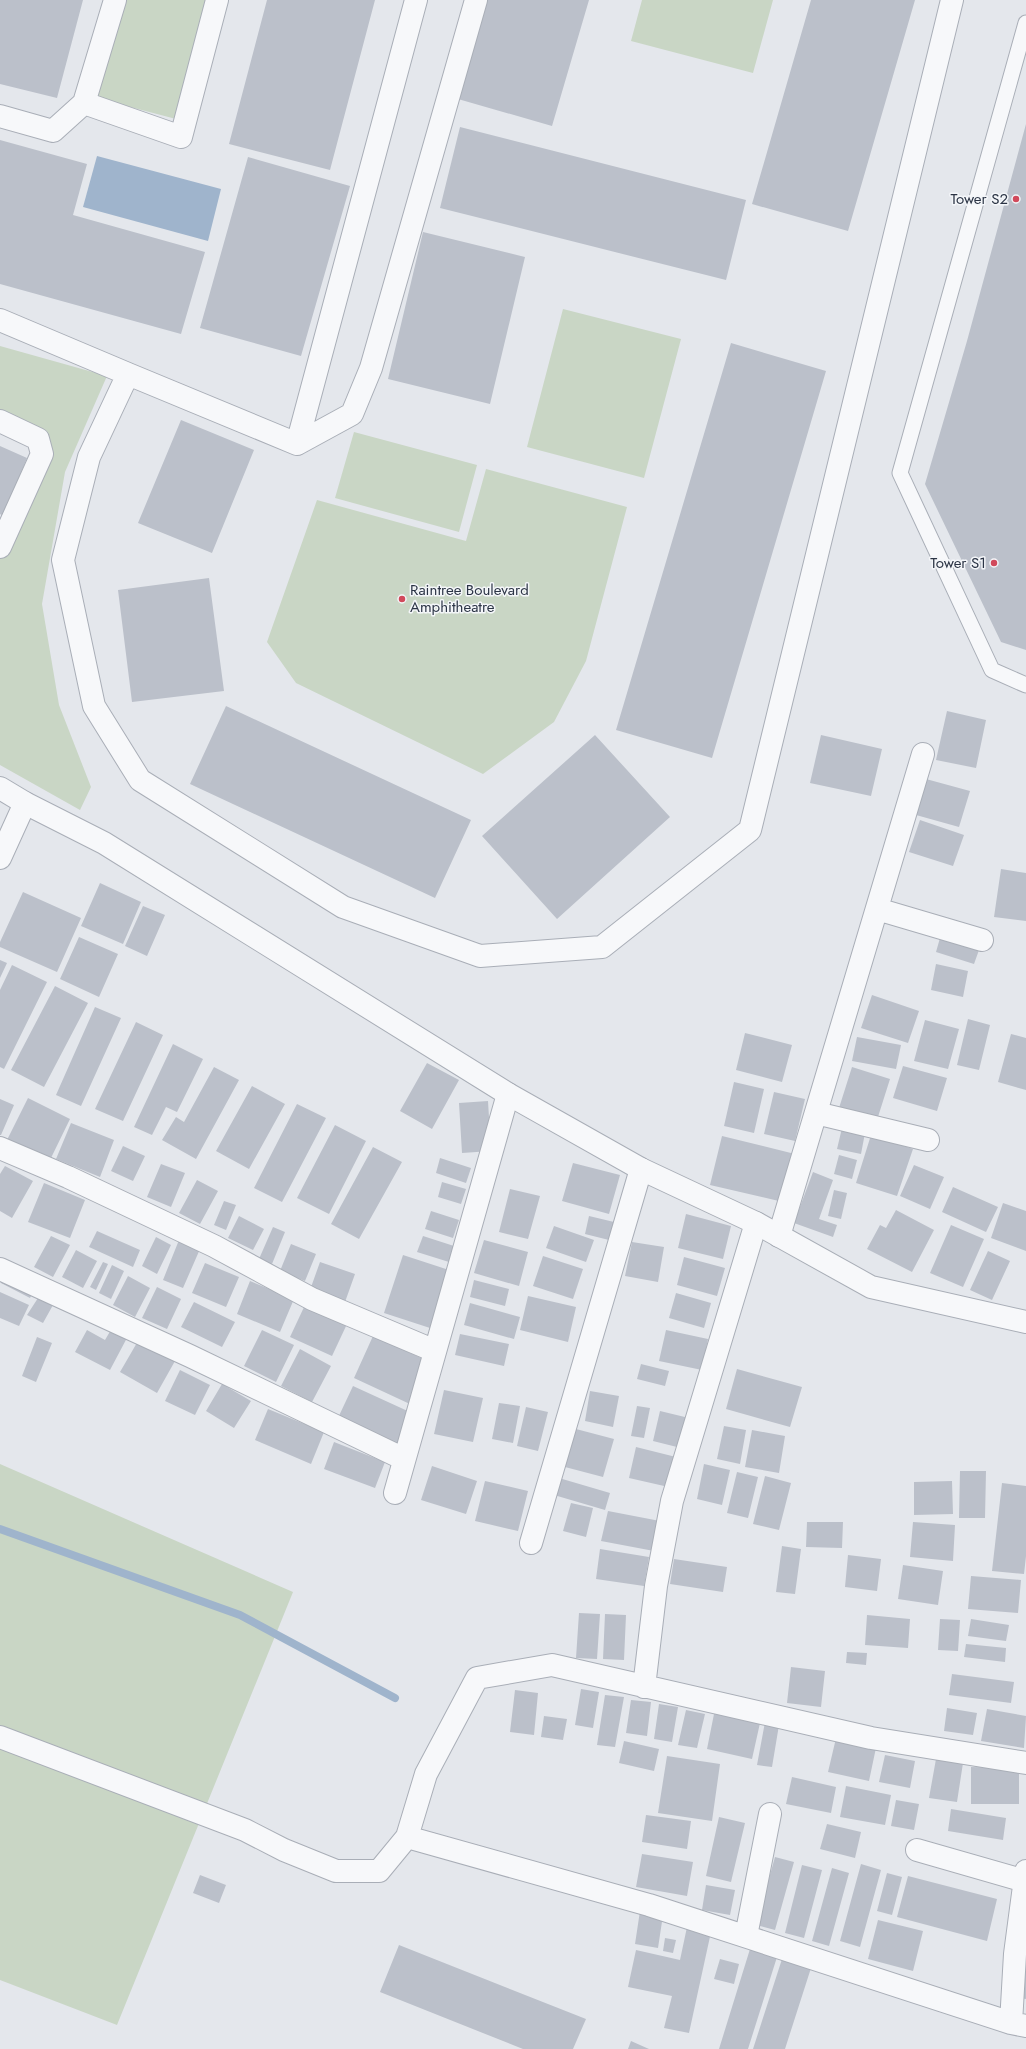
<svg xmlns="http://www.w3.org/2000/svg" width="1026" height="2049" font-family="Jost,sans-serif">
	<rect width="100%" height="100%" fill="#e4e7ec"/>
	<path fill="#c9d6c5" d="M122,0H207L176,119L96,98Z
		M642,0H773L753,73L631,41Z
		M563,309L681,339L644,478L527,447Z
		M0,346L107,376L65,472L42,604L59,705L91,787L80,810L0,765V538L48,437L0,416Z
		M354,432L477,465L459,532L335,498Z
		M486,469L627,507L586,661L554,722L483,774L296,683L267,642L317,500L466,541Z
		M0,1464L293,1592L117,2025L0,1980Z"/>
	<path fill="#9fb4cc" d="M97,156L221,189L208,241L83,207Z"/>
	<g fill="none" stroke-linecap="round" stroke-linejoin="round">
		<path stroke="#9fb4cc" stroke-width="8" d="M0,1529L240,1615L395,1698"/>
	</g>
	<path fill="#bbc0ca" d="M0,0H83L57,98L0,84Z
		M267,0H375L330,170L229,144Z
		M487,0H589L552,126L458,99Z
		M811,0H915L848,231L752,204Z
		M1026,124V650L1001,642L925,484L967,341Z
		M460,127L746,200L726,280L440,208Z
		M0,140L87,164L73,215L205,252L181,334L0,284Z
		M248,157L350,186L301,356L200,328Z
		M423,232L525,257L490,404L388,379Z
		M731,343L826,371L712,758L616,730Z
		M181,420L254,450L212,553L138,523Z
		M0,446L27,458L3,516L0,514Z
		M209,578L224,691L132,702L118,590Z
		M226,706L471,820L435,898L190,784Z
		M947,711L986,720L976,768L936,760Z
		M595,735L670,817L557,919L482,836Z
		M821,735L882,749L871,796L810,783Z
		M926,779L970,791L959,827L916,815Z
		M920,820L964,835L953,866L909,852Z
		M1001,869L1026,873V921L994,917Z
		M100,883L141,902L123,944L81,926Z
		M23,892L81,918L57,972L0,947V942Z
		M143,906L165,915L147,956L125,946Z
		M79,937L118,954L99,997L60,979Z
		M940,938L979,950L974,964L936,952Z
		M0,960L7,963L0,978Z
		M936,964L968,971L963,997L931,990Z
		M12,965L47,982L4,1069L0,1067V990Z
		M55,986L88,1003L44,1087L11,1070Z
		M872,995L919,1011L908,1043L861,1028Z
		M95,1007L121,1018L81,1106L56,1095Z
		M968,1019L990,1025L979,1070L957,1065Z
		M925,1020L959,1029L948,1069L914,1061Z
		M136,1022L163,1035L123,1121L95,1109Z
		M745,1033L792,1045L782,1082L736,1070Z
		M1011,1034L1026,1038V1090L998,1082Z
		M857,1037L901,1045L896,1069L852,1061Z
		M173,1044L203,1059L177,1112L166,1107L152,1135L134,1127Z
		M427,1063L459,1080L432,1129L400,1111Z
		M903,1066L947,1078L937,1111L893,1098Z
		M214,1067L239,1080L196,1159L162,1140L176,1117L184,1122Z
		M852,1067L890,1079L877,1120L839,1108Z
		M734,1082L764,1089L754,1133L724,1126Z
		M252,1086L285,1104L249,1169L216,1151Z
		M774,1092L805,1099L795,1141L764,1134Z
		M28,1098L70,1119L50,1160L7,1140Z
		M0,1099L14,1105L1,1135H0Z
		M488,1101L491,1151L462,1153L459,1103Z
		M297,1104L326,1118L282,1202L254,1188Z
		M71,1123L114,1140L100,1177L56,1159Z
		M335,1125L366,1141L329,1214L297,1198Z
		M842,1128L865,1133L861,1154L837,1149Z
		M871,1135L913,1149L897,1196L856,1183Z
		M722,1136L795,1154L783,1202L710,1185Z
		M123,1146L145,1156L133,1181L111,1171Z
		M373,1147L402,1162L359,1239L331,1224Z
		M839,1155L857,1160L852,1179L834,1174Z
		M440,1158L471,1168L466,1183L436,1173Z
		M573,1163L620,1175L609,1214L562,1201Z
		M161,1164L185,1173L171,1207L147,1197Z
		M914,1165L944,1177L930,1209L900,1196Z
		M5,1166L33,1181L12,1218L0,1211V1174Z
		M813,1172L833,1180L819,1219L837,1225L833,1237L794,1223Z
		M197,1180L218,1191L200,1224L179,1213Z
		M442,1182L466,1189L461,1204L438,1197Z
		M44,1183L85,1200L70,1238L28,1222Z
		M953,1187L998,1207L986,1232L942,1212Z
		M510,1189L540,1196L528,1239L499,1232Z
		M834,1190L847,1193L841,1219L828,1216Z
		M224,1201L236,1205L226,1230L214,1225Z
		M1003,1203L1026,1211V1251L991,1238Z
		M896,1210L934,1230L912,1272L867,1249L880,1225L886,1228Z
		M431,1211L459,1220L453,1238L425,1229Z
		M686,1214L731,1226L723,1259L678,1248Z
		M239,1216L264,1229L253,1250L228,1238Z
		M589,1216L614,1222L609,1240L585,1234Z
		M951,1225L984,1239L963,1287L930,1273Z
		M554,1226L594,1240L586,1262L546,1248Z
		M273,1227L285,1232L272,1264L259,1259Z
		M97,1231L140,1250L133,1267L89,1247Z
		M51,1236L70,1245L53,1277L34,1267Z
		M423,1236L454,1246L449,1262L417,1252Z
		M156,1237L171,1245L157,1274L142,1266Z
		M179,1240L200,1249L183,1288L163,1280Z
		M484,1240L528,1252L519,1286L474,1273Z
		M632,1242L664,1247L658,1282L625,1276Z
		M291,1244L316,1254L305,1281L280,1271Z
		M76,1250L97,1261L83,1288L62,1277Z
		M988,1251L1010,1261L992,1300L970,1290Z
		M403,1255L449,1270L430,1328L384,1313Z
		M543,1256L583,1269L573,1299L533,1286Z
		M684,1257L725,1268L717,1296L677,1285Z
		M103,1262L108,1264L96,1290L90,1287Z
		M320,1262L355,1274L345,1302L310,1290Z
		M205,1263L239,1277L226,1307L192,1293Z
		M112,1265L124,1271L111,1299L99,1293Z
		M128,1276L150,1288L135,1317L113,1305Z
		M4,1277L33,1292L30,1298L1,1283Z
		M474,1280L509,1289L505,1306L470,1297Z
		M250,1281L294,1299L280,1332L237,1314Z
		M157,1287L181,1299L167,1329L142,1318Z
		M0,1292L29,1305L19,1326L0,1318Z
		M676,1293L711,1303L704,1328L669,1318Z
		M528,1296L576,1307L568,1342L520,1330Z
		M38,1298L53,1305L43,1323L27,1315Z
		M194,1302L235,1322L222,1347L181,1327Z
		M470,1303L520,1317L514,1339L464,1325Z
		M305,1305L347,1324L332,1356L290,1337Z
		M112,1328L128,1336L110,1370L75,1352L87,1330L105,1340Z
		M262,1330L294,1345L276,1382L244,1366Z
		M666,1330L708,1339L702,1370L659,1361Z
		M460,1334L509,1344L504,1366L455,1355Z
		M373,1336L432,1363L412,1405L354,1378Z
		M37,1337L52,1343L36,1382L22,1376Z
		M138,1341L175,1361L157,1393L120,1372Z
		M300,1349L331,1366L312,1402L281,1386Z
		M641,1364L669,1371L665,1386L637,1379Z
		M737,1369L802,1387L790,1427L726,1409Z
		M180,1370L210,1385L195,1415L165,1401Z
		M222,1384L251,1401L234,1428L206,1411Z
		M353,1386L412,1413L396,1447L337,1420Z
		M444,1390L483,1398L473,1442L434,1434Z
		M590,1391L619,1396L613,1427L585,1421Z
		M499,1403L520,1406L513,1443L492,1439Z
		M637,1406L650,1408L644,1438L631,1436Z
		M526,1407L548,1412L538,1451L517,1446Z
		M268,1409L324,1432L311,1464L255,1440Z
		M660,1411L689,1418L681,1448L653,1441Z
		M724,1426L746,1430L740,1464L717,1459Z
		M576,1429L614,1439L603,1477L565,1467Z
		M752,1430L785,1436L779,1473L745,1467Z
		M334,1442L385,1462L375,1488L324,1469Z
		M636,1447L680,1458L673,1488L629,1478Z
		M704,1464L730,1470L722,1505L697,1499Z
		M432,1466L477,1481L466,1514L421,1500Z
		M960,1471H986L985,1518H959Z
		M737,1472L758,1477L748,1518L727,1513Z
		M765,1476L791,1483L779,1530L753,1524Z
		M559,1478L610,1493L605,1510L554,1495Z
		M485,1481L528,1491L518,1531L475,1521Z
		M952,1481L953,1514L914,1515V1482Z
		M1002,1483L1026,1486V1556L1024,1574L992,1571Z
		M571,1503L593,1508L586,1537L563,1531Z
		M608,1511L660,1521L654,1551L601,1541Z
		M807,1522H843L842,1548L806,1547Z
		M913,1522L955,1525L953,1561L910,1557Z
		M782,1546L801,1549L795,1594L776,1592Z
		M600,1549L649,1557L644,1586L596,1579Z
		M848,1555L881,1559L877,1591L845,1587Z
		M674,1559L727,1567L723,1592L670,1584Z
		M903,1565L943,1571L938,1605L898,1599Z
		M971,1576L1021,1580L1018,1613L968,1609Z
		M579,1613L600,1614L597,1659L576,1658Z
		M605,1614L626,1615L624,1660L603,1659Z
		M867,1615L910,1619L908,1648L865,1645Z
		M940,1619L960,1620L958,1651L938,1650Z
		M971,1619L1009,1625L1006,1641L968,1636Z
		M966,1644L1006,1648L1005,1662L964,1657Z
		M847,1652L867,1653L866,1665L846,1663Z
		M791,1667L825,1671L821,1707L787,1703Z
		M952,1674L1014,1682L1011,1703L949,1695Z
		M581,1689L599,1692L593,1728L575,1725Z
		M515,1690L538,1693L534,1735L510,1732Z
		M605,1695L624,1697L615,1747L597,1745Z
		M631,1700L651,1702L647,1736L626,1733Z
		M659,1704L678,1707L672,1742L654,1739Z
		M947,1708L977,1713L973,1735L944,1731Z
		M987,1709L1026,1716L1024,1748L981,1741Z
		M686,1710L705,1714L697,1748L678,1745Z
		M714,1714L760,1723L752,1759L707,1749Z
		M544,1716L567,1719L563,1740L541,1737Z
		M765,1722L779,1725L772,1767L757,1765Z
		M837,1734L877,1743L869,1781L828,1772Z
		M624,1741L659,1749L654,1771L619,1763Z
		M885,1755L915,1761L910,1788L879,1782Z
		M667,1756L720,1764L712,1821L658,1813Z
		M936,1759L963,1763L957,1802L929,1798Z
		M971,1767L1019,1768V1804H971Z
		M792,1777L836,1787L831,1813L786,1804Z
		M846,1786L891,1795L885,1825L840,1817Z
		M896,1800L919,1804L914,1830L891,1826Z
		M951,1809L1006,1818L1003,1840L948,1831Z
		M646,1815L691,1821L687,1849L642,1842Z
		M719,1817L745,1823L731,1882L706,1876Z
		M827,1824L861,1832L855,1858L820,1849Z
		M642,1854L693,1862L687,1896L636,1887Z
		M775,1857L794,1862L775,1930L756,1925Z
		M861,1864L881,1870L860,1947L840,1941Z
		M802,1865L822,1870L804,1938L785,1933Z
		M832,1868L849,1873L829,1946L812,1941Z
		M887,1873L902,1877L892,1915L877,1911Z
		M200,1875L226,1885L219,1903L193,1893Z
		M908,1876L997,1899L987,1941L897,1917Z
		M706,1885L735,1890L730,1915L702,1910Z
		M640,1911L663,1915L658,1948L635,1944Z
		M878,1920L923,1931L913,1971L868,1959Z
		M687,1927L711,1932L689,2033L664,2028L672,1996L628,1987L636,1950L680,1960Z
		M665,1938L676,1940L673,1953L663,1951Z
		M399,1945L586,2019L573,2049H523L380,1992Z
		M750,1949L777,1957L748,2049H719Z
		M1026,1954V1999L1020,1998Z
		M720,1959L739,1964L734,1984L714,1979Z
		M782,1959L811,1968L785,2049H753Z
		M631,2041L649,2049H628Z"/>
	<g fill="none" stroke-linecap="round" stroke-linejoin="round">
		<g stroke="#a9aeb7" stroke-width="17">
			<path id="service" d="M1026,23L900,473L992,670L1026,685"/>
		</g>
		<g stroke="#a9aeb7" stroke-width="24">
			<path id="minor" d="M476,0L371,368L352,414L297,444L128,374L89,457L63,560L94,706L140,780L343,907L480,956L602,947L750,830L952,0
				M84,103L181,137L217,0
				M0,116L53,131L84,103L115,0
				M0,320L128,374
				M0,421L38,439L42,454L0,547
				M297,444L416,0
				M0,858L25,803
				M877,909L982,940
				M816,1113L928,1140
				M0,1148L68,1177L214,1246L312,1299L435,1351
				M779,1236L923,754
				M0,1269L190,1356L404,1459
				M395,1493L508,1094
				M531,1543L641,1169
				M644,1687L656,1586L672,1501L756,1223
				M0,1737L245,1830L284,1850L336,1871H379L407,1837
				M1026,1763L871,1738L552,1665L477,1678L426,1774L407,1837L649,1905L1011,2023L1026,2026
				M917,1850L1025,1881
				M746,1936L770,1814
				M1011,2023L1015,1954L1026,1871"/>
		</g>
		<g stroke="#a9aeb7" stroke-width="24">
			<path id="tertiary" d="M0,788L25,803L104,843L508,1094L641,1169L756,1223L871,1287L1026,1322"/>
		</g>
		<use href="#service" stroke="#f7f8fa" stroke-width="15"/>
		<use href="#minor" stroke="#f7f8fa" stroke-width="22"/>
		<use href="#tertiary" stroke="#f7f8fa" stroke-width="22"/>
	</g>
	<g fill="#d1495b" stroke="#f4f6f9" stroke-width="1.5">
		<circle cx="1016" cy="199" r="4"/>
		<circle cx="994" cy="563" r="4"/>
		<circle cx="402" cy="599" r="4"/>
	</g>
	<g text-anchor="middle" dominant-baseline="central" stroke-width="3" stroke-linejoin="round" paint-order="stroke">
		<g font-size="15" fill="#2b3445" stroke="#f4f6f9" text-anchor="end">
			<text x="1008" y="199">Tower S2</text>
			<text x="986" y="563">Tower S1</text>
			<text x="410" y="590" text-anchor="start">Raintree Boulevard<tspan x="410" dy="17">Amphitheatre</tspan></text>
		</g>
	</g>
</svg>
